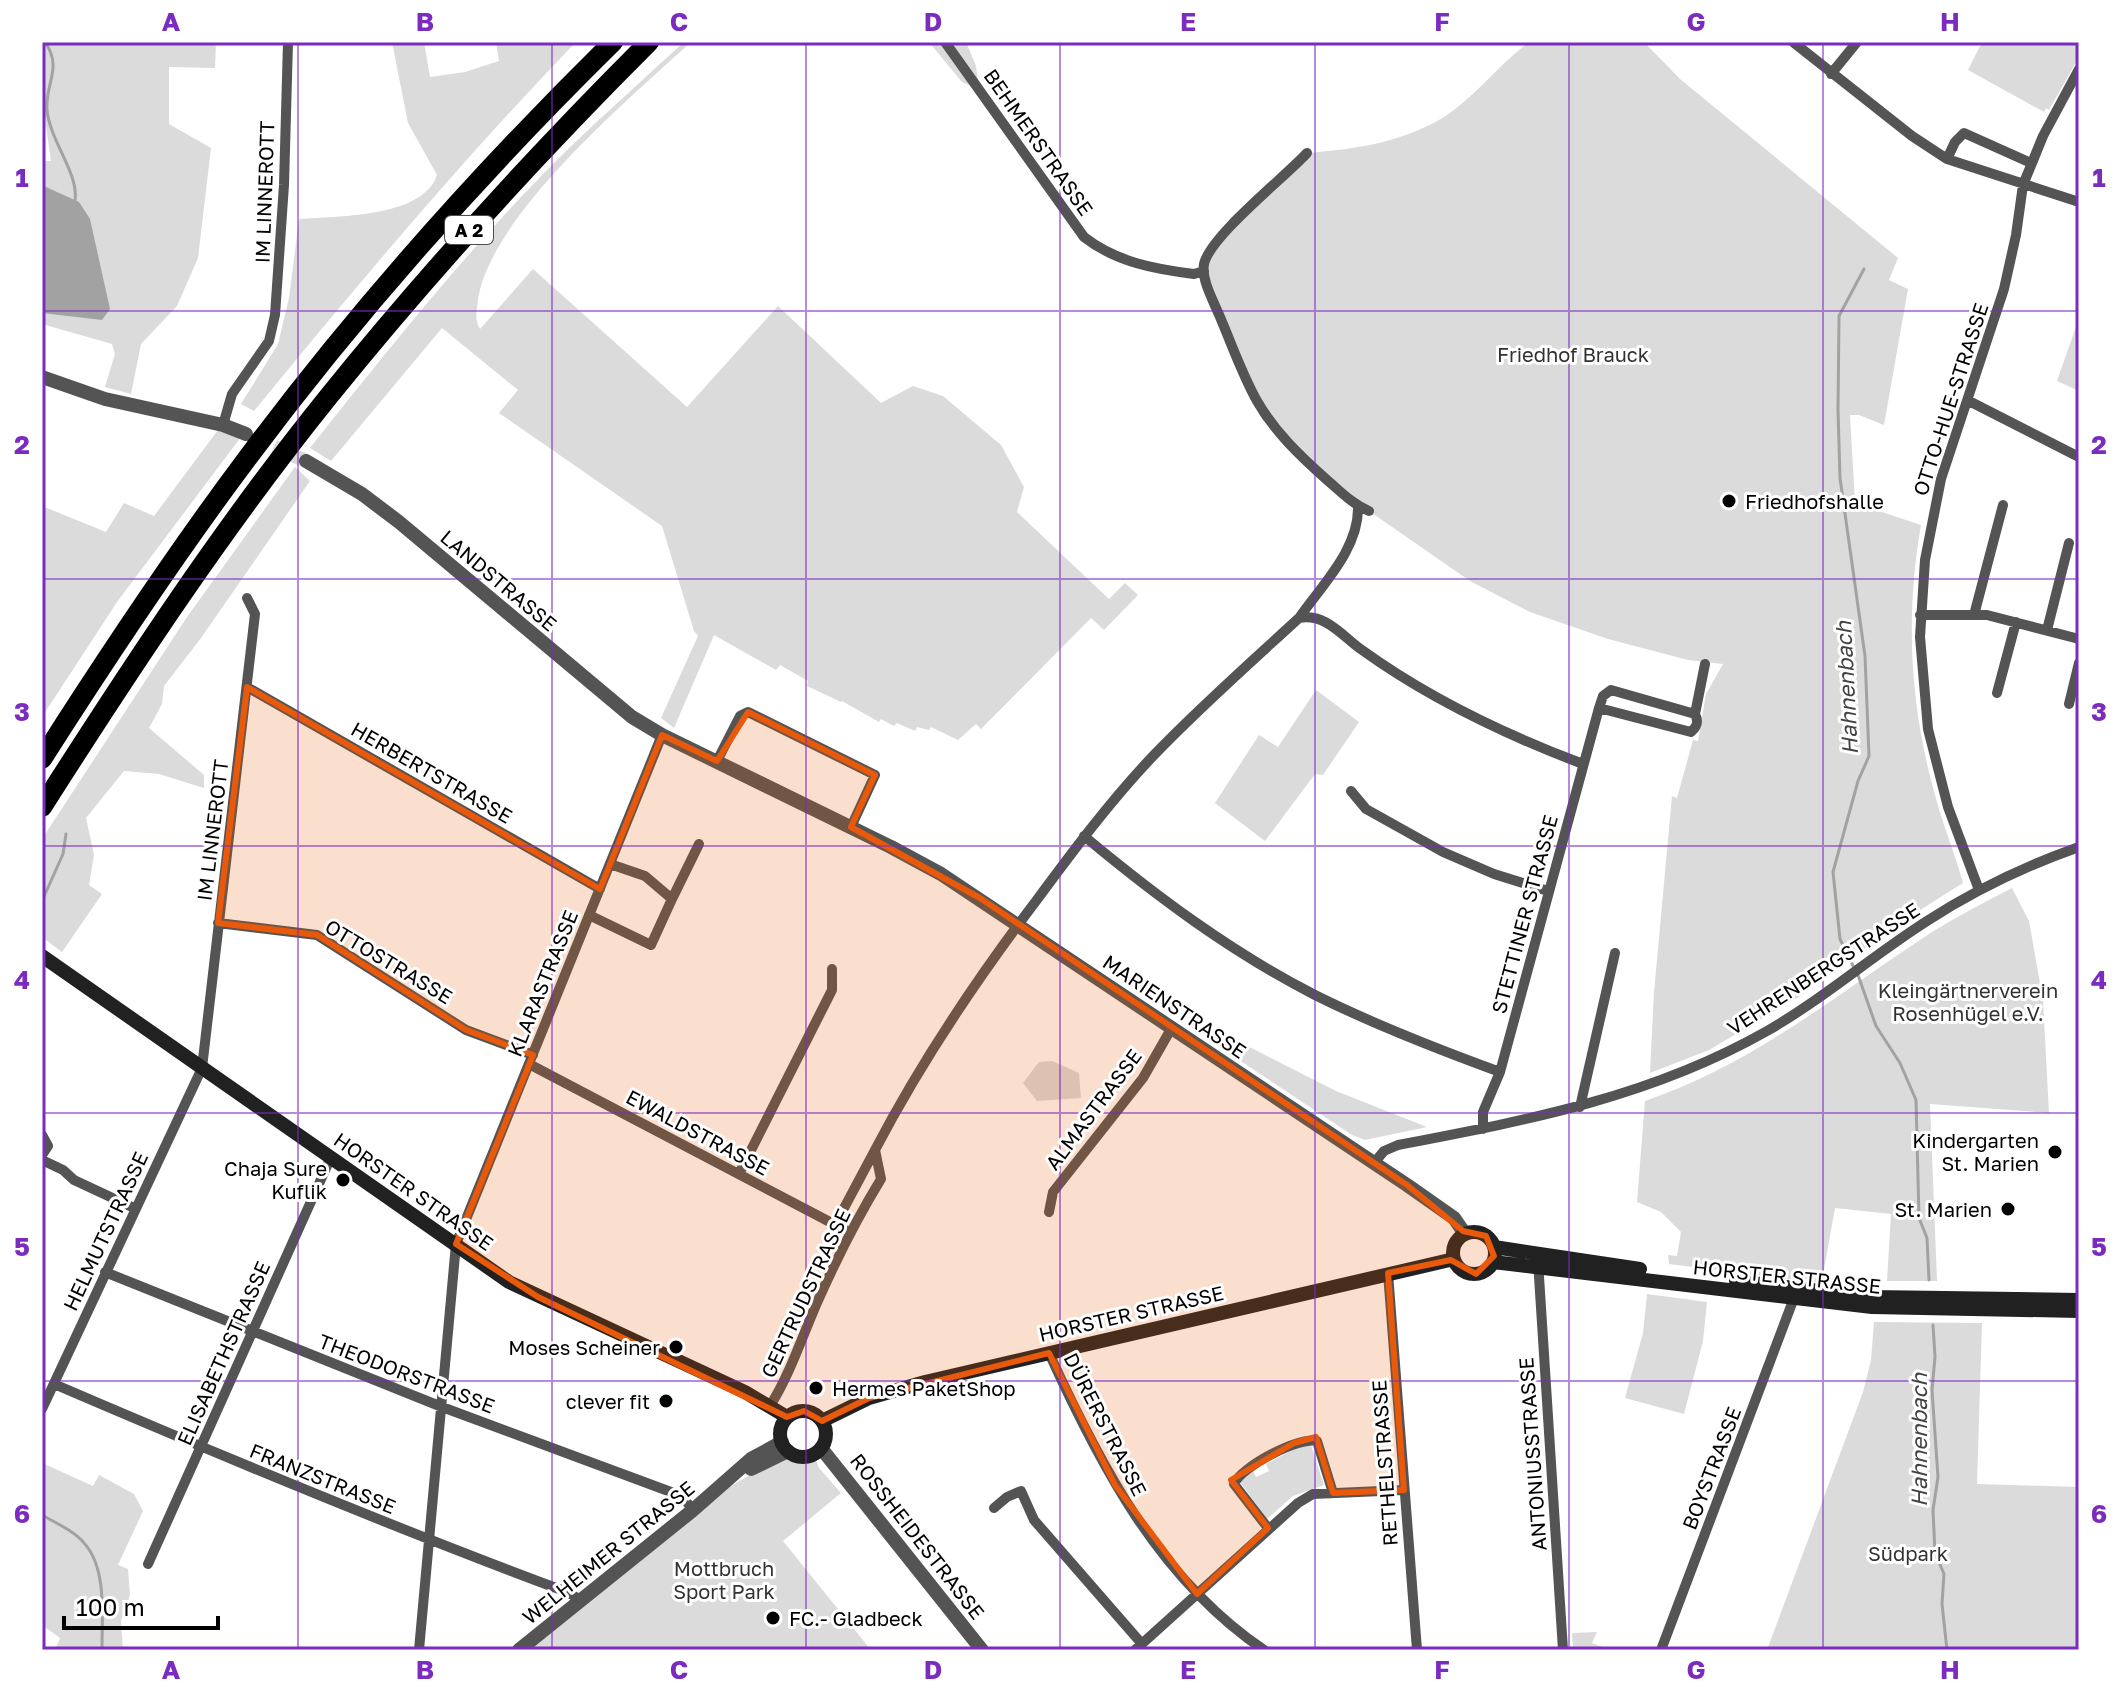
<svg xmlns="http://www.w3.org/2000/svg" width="2121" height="1692" font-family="'Golos Text',sans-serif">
	<rect width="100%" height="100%" fill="#fff"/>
	<path fill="#dbdbdb" d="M42,42H216L215,68L169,67V124L211,148L198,258L177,306L141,344L131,394L105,387L115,354L112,344L42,324V161H51L42,98Z
		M392,42H424L430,77L465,72L499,61L496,42H576C462,160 358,284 254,411L241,404L278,344L289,298L299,219C336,216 423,218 437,175L408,123Z
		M684,42H691C629,99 490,216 478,300C477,311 474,319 480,329L533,269L687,407L778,306L881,403L913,386L943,396L1001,445L1024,487L1017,512L1109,599L1125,583L1138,595L1104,630L1091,618L981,729L976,724L958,740L931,727L929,730L917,727L915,731L897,723L894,726L881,719L879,722L842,701L841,702L807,686L808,681L780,665L776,670L714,635L674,728L661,718L698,636L694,631L662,526L499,413L518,390L442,328L331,461L310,448C390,347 472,244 564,153C603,115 644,79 684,42Z
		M929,42H966L976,66L979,89L962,82Z
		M1529,42H1644L1680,79L1898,258L1889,280L1908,289L1884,425L1859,415H1850L1855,503L1921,525C1905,616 1910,707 1935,795C1943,825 1955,854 1963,883L1901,922L1799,997L1709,1050L1650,1073L1654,992L1672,796L1677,798L1693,740L1698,741L1706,694L1723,664L1688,660L1608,639L1530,612L1470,581L1369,511L1309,463L1257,402L1204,270L1217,239L1307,153C1357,149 1407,142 1450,113C1478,93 1501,63 1529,42Z
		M1982,42H2079V57L2049,110L2046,108L2044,112L1968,70Z
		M2079,318V391L2057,381Z
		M218,430L241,437L117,602L42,717V506L106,532L124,503L154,516Z
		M295,467L310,481L201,638L164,686L162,704L149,728L204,775V788L159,774L124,771L86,818L94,855L89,885L102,894L62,952L42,937V839L187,617Z
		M1316,690L1359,722L1323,775L1315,774L1265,841L1215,803L1259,735L1278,747Z
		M2012,888L2029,921L2043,1000L2049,1113L1930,1104L1937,1281H1887L1891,1214L1835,1208L1822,1281L1819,1283L1669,1264L1668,1255L1677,1256L1681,1232L1661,1212L1637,1202L1645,1101C1754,1064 1837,994 1932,932C1958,916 1985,902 2012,888Z
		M1222,1033L1336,1091L1427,1127L1365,1140L1352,1135L1215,1044Z
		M1052,1061L1079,1073L1081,1098L1037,1101L1023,1083L1039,1062Z
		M1647,1294L1707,1302L1703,1341L1684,1414L1625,1398L1643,1333Z
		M1874,1322L1982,1323L1977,1484L2079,1487V1650H1767L1863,1392L1871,1360Z
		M1311,1445L1324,1485L1293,1496L1267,1519L1240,1482L1253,1471L1256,1477L1269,1471L1266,1464L1298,1447Z
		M786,1455L799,1461L815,1458L819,1468L841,1493L783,1541L871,1650H523L727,1488Z
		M42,1463L93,1486L99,1475L134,1494L143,1511L118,1565L128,1569L130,1595L121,1621L123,1650H55L60,1638L42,1625Z
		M1597,1632L1592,1643L1610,1650H1573L1572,1633Z"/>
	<path fill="#a2a2a2" d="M46,187L79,202L90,219L110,309L102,320L42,313V188Z"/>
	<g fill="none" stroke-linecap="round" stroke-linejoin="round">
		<path stroke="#a2a2a2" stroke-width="3" d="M45,42C63,68 45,83 47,110C50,141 79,174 75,200
			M42,901L63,854L66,834
			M1854,968L1840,939L1833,872L1858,781L1869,756L1865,656L1840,478L1838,410L1839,316L1864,269
			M1858,975L1876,1026L1900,1063L1916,1100L1919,1218L1927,1238L1929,1280
			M1933,1325L1935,1357L1932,1390L1938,1477L1933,1510L1935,1553L1944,1574L1942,1604L1947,1650
			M42,1515C56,1523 74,1531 84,1543C107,1568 102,1616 102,1647"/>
		<path stroke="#d9d9d9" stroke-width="14" stroke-dasharray="14 7" stroke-linecap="butt" d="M255,438L306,461"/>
		<path stroke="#545454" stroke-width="10" d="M945,42L1084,237C1116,262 1154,269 1194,274L1204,271
			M1793,42L1912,136L1947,159L2079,202
			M1831,74L1857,42
			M1307,153C1284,178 1210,236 1204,264C1201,280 1214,302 1220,317C1232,345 1242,374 1257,401C1274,431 1300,456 1326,479C1340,491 1352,504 1369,511
			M1947,159L1955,142L1964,133L2031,163
			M1969,401L2079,457
			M223,425L232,394L269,341L275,315L284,185L288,42
			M1920,615H1987L2079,639
			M1974,615L2003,505
			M1299,618C1322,585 1359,549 1358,507
			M2047,630L2069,543
			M247,687L600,889
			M1611,690L1695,714C1699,722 1697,727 1691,732L1599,708L1603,696Z
			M1997,693L2016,622
			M2069,704L2079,663
			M1695,714L1705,664
			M717,761L740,716L748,712L875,775L851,827
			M1351,791L1366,809L1443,852L1494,874L1548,891
			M1084,836C1156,896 1231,952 1315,995C1375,1025 1437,1049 1500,1072
			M1979,890L1948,807L1928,729L1920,637L1925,560L1941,479L2004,289L2016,235L2023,185L2043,136L2079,69
			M672,899L699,844
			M589,915L651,945L672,899L645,876L610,864
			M218,923L317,935L466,1030L533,1055
			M529,1064L849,1232
			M1580,1107L1615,953
			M1483,1129V1112L1500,1072L1599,708
			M42,1135L48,1146L42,1155
			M42,1160L63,1170L74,1180L134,1208
			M1374,1163L1384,1151L1398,1145C1528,1120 1651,1097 1767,1031C1823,999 1872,956 1927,921C1975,890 2025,866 2079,847
			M739,1174L832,990V969
			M1049,1212L1053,1192L1143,1078L1171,1029
			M835,1225L875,1150
			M1538,1261L1563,1650
			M105,1272L442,1407L671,1492L685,1500L693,1510
			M1388,1273L1417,1650
			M1049,1353C1100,1465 1159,1579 1264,1650
			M54,1384C224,1457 394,1528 567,1592L581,1600
			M770,1406C790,1374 801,1340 816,1305C835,1262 856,1220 881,1179L875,1150C921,1062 976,980 1036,901C1073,851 1111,800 1154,755C1200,707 1250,663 1299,618C1326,613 1342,636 1362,650C1430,699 1506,735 1583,764
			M42,1409L202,1068L255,614L247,598
			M994,1508L1007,1497L1021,1491L1034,1520L1142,1644
			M1268,1528L1234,1484C1241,1467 1299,1436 1317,1441L1333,1493
			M148,1564L331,1157
			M419,1650L456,1244L662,735
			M1135,1650L1298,1503L1313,1494L1404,1490
			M1661,1650L1794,1298"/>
		<path stroke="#545454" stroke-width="14" d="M42,377L105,399L223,425L246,434
			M306,461L362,494L399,522L632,717L662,735L891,847L941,874L1407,1185L1454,1218L1465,1234
			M821,1448L982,1650
			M751,1469L788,1451
			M519,1650L693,1510L751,1459L782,1442"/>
		<path stroke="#212121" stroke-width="14" d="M42,956L509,1282L745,1392L787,1417
			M1453 1253a21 21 0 1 1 42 0a21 21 0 1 1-42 0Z
			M1494,1247L1640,1269
			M1493,1262L1872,1307L2079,1311
			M1736,1281L1872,1297L2079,1300
			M780 1434a23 23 0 1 1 46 0a23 23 0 1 1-46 0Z
			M822,1421L869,1398L925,1382L1454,1259"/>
		<path stroke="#000" stroke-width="20" d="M42,759C107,657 174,556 246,460C357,311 481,172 613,42
			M42,807C132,666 224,526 329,396C429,272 536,155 649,42"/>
	</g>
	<path fill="#e8590c" fill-opacity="0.2" stroke="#e8590c" stroke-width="6" stroke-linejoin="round" d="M247,687L600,889L662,735L717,761L748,712L875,775L851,827L980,898L1407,1185L1463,1231L1486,1236L1494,1256L1476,1274L1451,1260L1388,1273L1404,1490L1333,1493L1316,1437L1294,1443L1231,1480L1268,1528L1197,1594L1115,1485L1049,1353L869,1398L822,1421L804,1411L787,1417L538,1297L456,1244L533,1055L466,1030L317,935L218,923Z"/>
	<path fill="none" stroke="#7b2cbf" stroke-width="2" stroke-opacity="0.55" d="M298,42V1650M552,42V1650M806,42V1650M1060,42V1650M1315,42V1650M1569,42V1650M1823,42V1650M42,311H2079M42,579H2079M42,846H2079M42,1113H2079M42,1381H2079"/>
	<g fill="#000" stroke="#fff" stroke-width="3">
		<circle cx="1729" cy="501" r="8"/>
		<circle cx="2055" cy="1152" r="8"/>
		<circle cx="343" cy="1180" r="8"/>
		<circle cx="2008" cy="1209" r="8"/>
		<circle cx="676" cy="1347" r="8"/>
		<circle cx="816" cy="1388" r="8"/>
		<circle cx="666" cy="1401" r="8"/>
		<circle cx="773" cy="1618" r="8"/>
	</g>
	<g text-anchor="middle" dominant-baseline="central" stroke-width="6" stroke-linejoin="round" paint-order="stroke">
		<rect fill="#fff" stroke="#4c4c4c" stroke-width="2" x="445" y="216" width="48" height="28" rx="6"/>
		<g font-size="18" font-weight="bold" fill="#000">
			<text x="469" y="230">A 2</text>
		</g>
		<g font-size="20" fill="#000" stroke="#fff">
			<text transform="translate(1039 142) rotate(55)">BEHMERSTRASSE</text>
			<text transform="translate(264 192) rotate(-88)">IM LINNEROTT</text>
			<text transform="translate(1950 399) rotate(-72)">OTTO-HUE-STRASSE</text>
			<text transform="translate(499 580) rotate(40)">LANDSTRASSE</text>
			<text transform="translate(432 772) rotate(30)">HERBERTSTRASSE</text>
			<text transform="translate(212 830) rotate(-83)">IM LINNEROTT</text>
			<text transform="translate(1524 914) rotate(-75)">STETTINER STRASSE</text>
			<text transform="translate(389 961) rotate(31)">OTTOSTRASSE</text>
			<text transform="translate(1823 968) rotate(-33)">VEHRENBERGSTRASSE</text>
			<text transform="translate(542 983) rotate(-68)">KLARASTRASSE</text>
			<text transform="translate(1175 1006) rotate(34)">MARIENSTRASSE</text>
			<text transform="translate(1093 1109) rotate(-53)">ALMASTRASSE</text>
			<text transform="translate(698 1132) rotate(28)">EWALDSTRASSE</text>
			<text transform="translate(414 1191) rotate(35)">HORSTER STRASSE</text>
			<text transform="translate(105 1231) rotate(-65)">HELMUTSTRASSE</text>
			<text transform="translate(1787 1276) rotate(6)">HORSTER STRASSE</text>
			<text transform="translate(805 1293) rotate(-65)">GERTRUDSTRASSE</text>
			<text transform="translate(1131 1313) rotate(-13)">HORSTER STRASSE</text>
			<text transform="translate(223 1353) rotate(-66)">ELISABETHSTRASSE</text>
			<text transform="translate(407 1373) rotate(21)">THEODORSTRASSE</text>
			<text transform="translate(1106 1424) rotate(63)">DÜRERSTRASSE</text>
			<text transform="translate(1532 1454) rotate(-94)">ANTONIUSSTRASSE</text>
			<text transform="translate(1384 1463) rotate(-94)">RETHELSTRASSE</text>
			<text transform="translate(1711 1468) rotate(-69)">BOYSTRASSE</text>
			<text transform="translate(323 1478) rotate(22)">FRANZSTRASSE</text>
			<text transform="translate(918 1536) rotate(52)">ROSSHEIDESTRASSE</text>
			<text transform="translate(608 1552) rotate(-39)">WELHEIMER STRASSE</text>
		</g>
		<g font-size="20" fill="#323232" stroke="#fff">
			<text x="1573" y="354">Friedhof Brauck</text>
			<text x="1968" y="990">Kleingärtnerverein<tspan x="1968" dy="23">Rosenhügel e.V.</tspan></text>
			<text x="1908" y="1553">Südpark</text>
			<text x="724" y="1568">Mottbruch<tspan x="724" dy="23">Sport Park</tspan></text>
		</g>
		<g font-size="20" fill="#000" stroke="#fff" text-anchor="end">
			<text x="1745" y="501" text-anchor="start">Friedhofshalle</text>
			<text x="2039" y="1140">Kindergarten<tspan x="2039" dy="23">St. Marien</tspan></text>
			<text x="327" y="1168">Chaja Sure<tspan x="327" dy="23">Kuflik</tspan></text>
			<text x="1992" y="1209">St. Marien</text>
			<text x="660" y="1347">Moses Scheiner</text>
			<text x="832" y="1388" text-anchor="start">Hermes PaketShop</text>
			<text x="650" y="1401">clever fit</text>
			<text x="789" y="1618" text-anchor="start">FC.- Gladbeck</text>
		</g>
		<g font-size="22" font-style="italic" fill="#434343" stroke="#fff">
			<text transform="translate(1846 688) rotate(-93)">Hahnenbach</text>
			<text transform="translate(1918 1440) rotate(-90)">Hahnenbach</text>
		</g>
	</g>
	<rect width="2121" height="1692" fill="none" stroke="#ffffff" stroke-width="88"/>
	<path d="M64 1616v12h154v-12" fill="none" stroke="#000000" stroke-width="4"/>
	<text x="76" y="1616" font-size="24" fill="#000000" stroke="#ffffff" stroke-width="6" paint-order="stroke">100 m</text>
	<rect x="44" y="44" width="2033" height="1604" fill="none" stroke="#7b2cbf" stroke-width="3"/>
	<g font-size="26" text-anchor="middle" font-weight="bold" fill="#7b2cbf">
		<text x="171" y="31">A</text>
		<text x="425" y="31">B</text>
		<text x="679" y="31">C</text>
		<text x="933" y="31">D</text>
		<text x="1188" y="31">E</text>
		<text x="1442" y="31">F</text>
		<text x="1696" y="31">G</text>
		<text x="1950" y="31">H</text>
		<text x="22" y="187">1</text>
		<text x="2099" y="187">1</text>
		<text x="22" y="454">2</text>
		<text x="2099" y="454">2</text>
		<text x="22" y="721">3</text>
		<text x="2099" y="721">3</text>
		<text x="22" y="989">4</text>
		<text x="2099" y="989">4</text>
		<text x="22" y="1256">5</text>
		<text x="2099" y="1256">5</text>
		<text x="22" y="1523">6</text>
		<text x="2099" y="1523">6</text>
		<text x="171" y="1679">A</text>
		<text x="425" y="1679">B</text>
		<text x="679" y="1679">C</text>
		<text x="933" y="1679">D</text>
		<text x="1188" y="1679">E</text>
		<text x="1442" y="1679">F</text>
		<text x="1696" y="1679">G</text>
		<text x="1950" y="1679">H</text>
	</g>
</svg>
